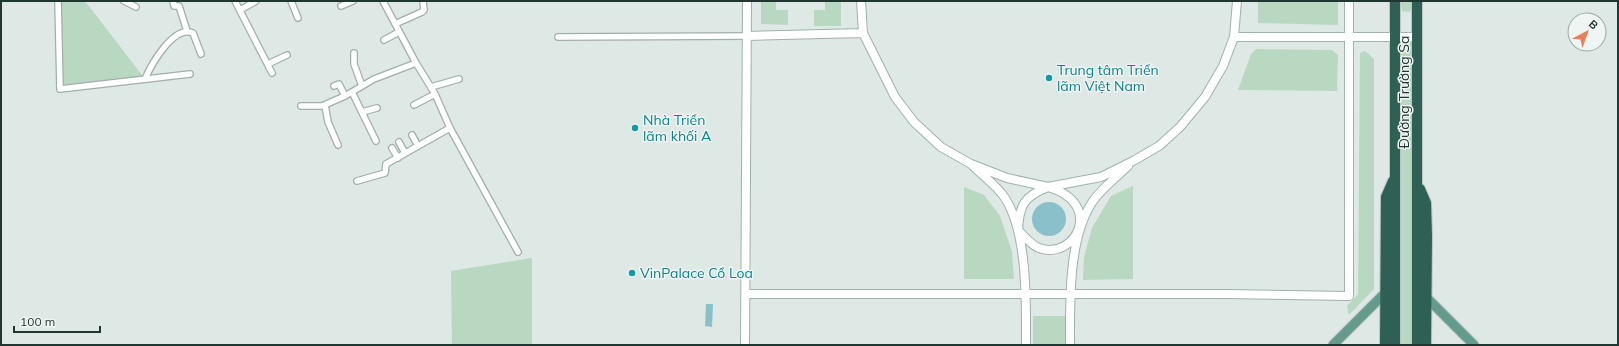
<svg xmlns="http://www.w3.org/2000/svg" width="1619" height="346" font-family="Mulish,sans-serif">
	<rect width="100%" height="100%" fill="#dee8e4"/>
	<path fill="#b8d8c1" d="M57,1H85L145,79L60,89Z
		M761,1H776V10H788V25L761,24Z
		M825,1H841V26H814V10H825Z
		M1258,1H1338V25L1258,23Z
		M1401,1H1412V8L1409,12L1402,11Z
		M1402,40L1411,41V43L1413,98L1411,345H1399L1400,97Z
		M1256,49L1332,50L1338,55L1337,91L1238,90L1251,54Z
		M1365,51L1374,59V289L1349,315L1347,306L1358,294L1360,53Z
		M1133,186V279L1083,280L1084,257L1092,228L1111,196Z
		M964,187L984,195L1000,216L1012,252L1014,279H964Z
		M532,258V345H452L451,271Z
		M1033,316H1065V345H1033Z"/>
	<path fill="#89c0ca" d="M1032 219a17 17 0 1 1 34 0a17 17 0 1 1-34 0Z
		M706,304H713L712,327L705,326Z"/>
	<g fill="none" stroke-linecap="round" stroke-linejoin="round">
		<g stroke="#a1afab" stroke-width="8">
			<path id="street" d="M58,1L60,89L190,74
				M124,1L136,7
				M173,1L174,6H179L187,31
				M235,1L272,73
				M291,1L298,18
				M383,1L416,63L435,94L450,128L518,252
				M341,6L353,1
				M240,10L256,1
				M395,24L422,12L424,10L423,1
				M558,37L747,36
				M384,40L399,32
				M354,53V64L362,86
				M268,64L287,55
				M145,79C151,65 174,24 193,33L201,54
				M334,86L339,84L345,96
				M431,87L459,79
				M352,92L376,141
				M325,105L328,122L338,145
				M414,105L435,94
				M301,106H322L345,96L374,79L416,63
				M362,112L377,108
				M412,135L418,146
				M399,142L405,153
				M392,148L398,158
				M357,181L385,173L386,164L450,128"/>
		</g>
		<g stroke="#9eb3ab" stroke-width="10">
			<path id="secondary" d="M861,1L863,33L895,97L914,122L941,147L971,164L1007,178L1048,187L1101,177L1133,161L1159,146L1180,127L1205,97L1223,66L1234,37L1237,1
				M747,36L863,33
				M1234,37H1418
				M973,166C983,176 997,186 1005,198C1028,234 1026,303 1026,345
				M1048,187C1105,203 1076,261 1039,248C1031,245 1025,237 1018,230C1019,206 1024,196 1048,187Z
				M746,294H1227L1349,296V1
				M745,345L747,1
				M1070,345C1070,303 1068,237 1093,201C1102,188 1117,177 1128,166"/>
		</g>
		<g stroke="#bcc3c1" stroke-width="11">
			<path id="primary" d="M1426,297L1474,345
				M1333,345L1385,293"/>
		</g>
		<g stroke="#bcc3c1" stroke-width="12">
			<path id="highway" d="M1420,189L1426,203L1427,236L1426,345
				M1385,345L1386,197L1393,181
				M1395,345V1
				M1417,345V1"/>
		</g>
		<use href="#street" stroke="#fff" stroke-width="5.5"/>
		<use href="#secondary" stroke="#fff" stroke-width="8"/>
		<use href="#primary" stroke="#659b8d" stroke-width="9"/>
		<use href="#highway" stroke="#2f6056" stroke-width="10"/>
	</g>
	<g fill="#0f9aa8" stroke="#eef5f2" stroke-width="1.5">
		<circle cx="1049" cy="78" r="4"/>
		<circle cx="635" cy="128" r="4"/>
		<circle cx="632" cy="273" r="4"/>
	</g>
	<g text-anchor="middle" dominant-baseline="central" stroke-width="3" stroke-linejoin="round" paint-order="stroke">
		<g font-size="14" fill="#0d838f" stroke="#eef5f2" text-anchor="start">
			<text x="1057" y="70">Trung tâm Triển<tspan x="1057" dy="16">lãm Việt Nam</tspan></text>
			<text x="643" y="120">Nhà Triển<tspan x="643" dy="16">lãm khối A</tspan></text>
			<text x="640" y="273">VinPalace Cổ Loa</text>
		</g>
		<g font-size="14" fill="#203631" stroke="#eef5f2">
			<text transform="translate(1404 92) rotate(-90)">Đường Trường Sa</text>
		</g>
	</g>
	<rect width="1619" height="346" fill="none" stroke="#203631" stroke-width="4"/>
	<g transform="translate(1587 32) rotate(41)"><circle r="19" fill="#eef5f2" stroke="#9ca9a5"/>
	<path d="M0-3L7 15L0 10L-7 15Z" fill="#e8805c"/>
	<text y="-6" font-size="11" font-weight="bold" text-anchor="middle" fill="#203631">B</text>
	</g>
	<path d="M14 326v6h86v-6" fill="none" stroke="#203631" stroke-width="2"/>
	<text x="20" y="326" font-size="12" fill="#203631" stroke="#eef5f2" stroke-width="3" paint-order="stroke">100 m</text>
</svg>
